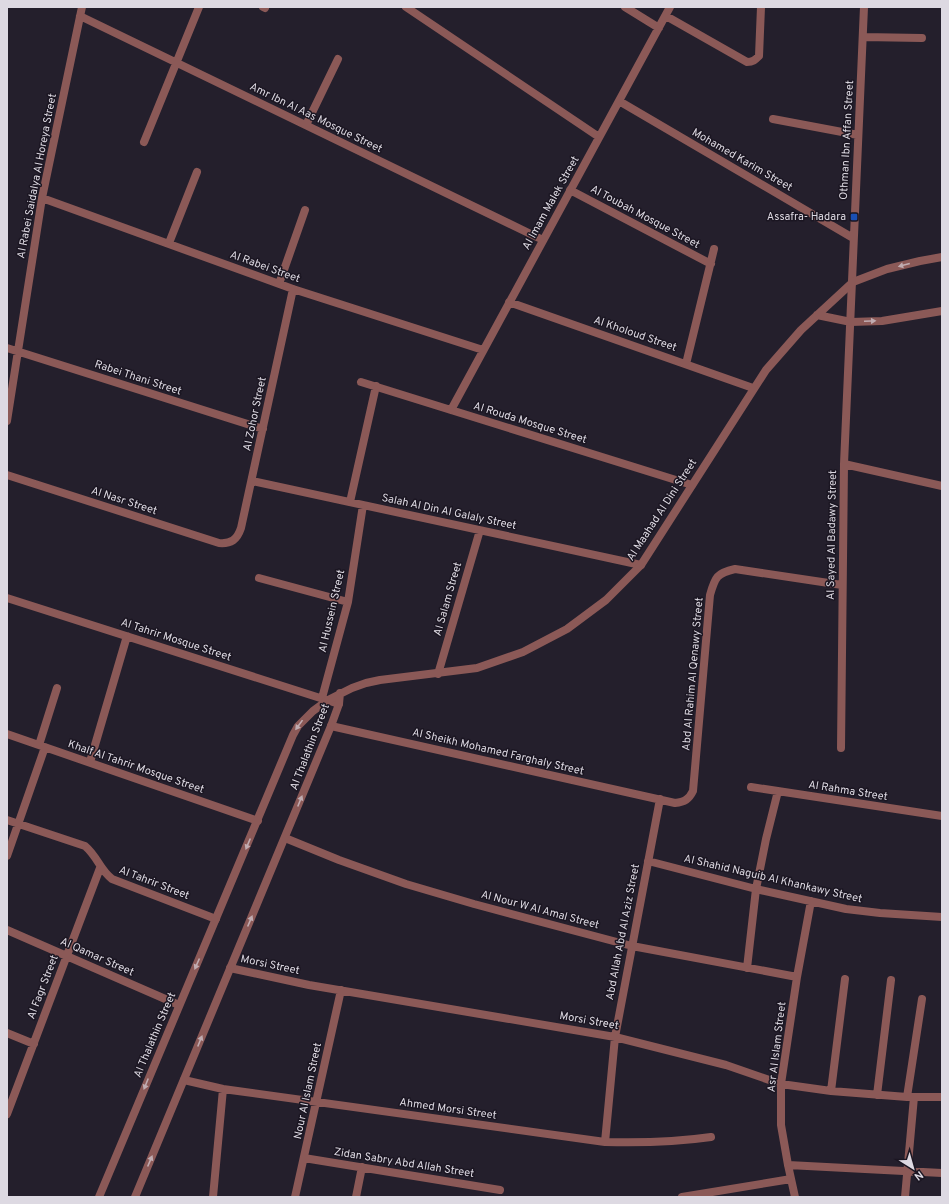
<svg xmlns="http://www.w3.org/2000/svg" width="949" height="1204" font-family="Overpass,sans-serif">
	<rect width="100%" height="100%" fill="#241f2c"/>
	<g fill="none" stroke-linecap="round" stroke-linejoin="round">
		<path stroke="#8b5957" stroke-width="8" d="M263,7L265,8
			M406,7L599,137
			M625,7L659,28
			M80,16L543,240
			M666,16L747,62C753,62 755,60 759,56L761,7
			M863,37L922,38
			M619,101L853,238
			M773,119L858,135
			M306,125L338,59
			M144,142L199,7
			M570,190L711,264
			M42,198L293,289L483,350
			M169,243L197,172
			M279,284L305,210
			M509,302L753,388
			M7,348L263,429
			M686,364L714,249
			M361,382L692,485
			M451,410L670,7
			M7,421L42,198L82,7
			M844,464L942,486
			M7,475L219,543C231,544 237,540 241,528L293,289
			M252,481L641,565
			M350,502L376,386
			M259,578L348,602
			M7,598L339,704
			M438,674L480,530
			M322,698L348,602L363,505
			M331,726L675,803C685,802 689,799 693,791L710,595C715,577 717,573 735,569L842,585
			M7,734L258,821
			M39,745L57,688
			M841,748L844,464L864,7
			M90,762L127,636
			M751,787L942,816
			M7,820L85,846C98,857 99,869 112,879L216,919
			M285,838L339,860L406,884L474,904L632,946L797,977
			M7,856L45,747
			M648,861L756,889L846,909L880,913L942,917
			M7,930L179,1005
			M230,968L309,985L615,1037L726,1065L781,1084L831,1091L907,1097H942
			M747,968L756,889L766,839L778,791
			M7,1033L34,1044
			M184,1080L223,1089L605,1142C641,1143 676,1142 711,1137
			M831,1091L845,979
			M877,1095L891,980
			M907,1097L922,999
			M7,1114L100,868
			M605,1142L615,1037L660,799
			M304,1158L500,1190
			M788,1165L942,1173
			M213,1197L223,1089
			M295,1197L341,990
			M356,1197L362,1167
			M682,1197L791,1179
			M795,1197L788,1165L781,1125V1084L797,977L811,901
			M905,1197L914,1097"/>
		<path stroke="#8b5957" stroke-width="8" d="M817,315L851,322L882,321L942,311
			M99,1197L293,735L298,726L313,711L328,700L352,688L366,683L380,680L477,668L523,652L567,629L606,600L641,565L766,370L801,330L853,282L887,269L920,261L942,257
			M135,1197L331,726L339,704L340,693"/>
	</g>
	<defs><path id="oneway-solid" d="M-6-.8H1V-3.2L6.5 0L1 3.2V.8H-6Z"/></defs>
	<g fill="#c0acb1">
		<use href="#oneway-solid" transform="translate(904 265) rotate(165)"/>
		<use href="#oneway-solid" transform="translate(870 321) rotate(-2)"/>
		<use href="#oneway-solid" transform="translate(299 725) rotate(126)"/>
		<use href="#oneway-solid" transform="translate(300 801) rotate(-68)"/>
		<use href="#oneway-solid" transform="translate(248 844) rotate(113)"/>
		<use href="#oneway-solid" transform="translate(250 921) rotate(-67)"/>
		<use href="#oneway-solid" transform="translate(197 964) rotate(114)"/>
		<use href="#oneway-solid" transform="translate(200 1041) rotate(-68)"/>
		<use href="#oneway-solid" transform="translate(146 1084) rotate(112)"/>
		<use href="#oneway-solid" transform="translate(150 1161) rotate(-67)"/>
	</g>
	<rect fill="#1a4fb4" stroke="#1b1622" stroke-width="1.5" x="850" y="213" width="8" height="8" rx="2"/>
	<g text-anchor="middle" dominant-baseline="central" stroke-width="3" stroke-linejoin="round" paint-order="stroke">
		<g font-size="11" fill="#ddd9e2" stroke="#1b1622">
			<text transform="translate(316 118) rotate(26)">Amr Ibn Al Aas Mosque Street</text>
			<text transform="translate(847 140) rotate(-87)">Othman Ibn Affan Street</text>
			<text transform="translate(742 160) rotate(30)">Mohamed Karim Street</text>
			<text transform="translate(37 176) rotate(-79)">Al Rabei Saidalya Al Horeya Street</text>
			<text transform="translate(551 203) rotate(-61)">Al Imam Malek Street</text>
			<text transform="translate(645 217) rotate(28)">Al Toubah Mosque Street</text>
			<text transform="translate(265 267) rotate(20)">Al Rabei Street</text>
			<text transform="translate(635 334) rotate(19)">Al Kholoud Street</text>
			<text transform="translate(138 378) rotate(18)">Rabei Thani Street</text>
			<text transform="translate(255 414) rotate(-78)">Al Zohor Street</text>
			<text transform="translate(530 423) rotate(17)">Al Rouda Mosque Street</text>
			<text transform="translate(124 501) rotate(18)">Al Nasr Street</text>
			<text transform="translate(662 510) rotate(-57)">Al Maahad Al Dini Street</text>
			<text transform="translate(449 512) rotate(12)">Salah Al Din Al Galaly Street</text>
			<text transform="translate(832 535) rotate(-89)">Al Sayed Al Badawy Street</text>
			<text transform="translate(448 599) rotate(-74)">Al Salam Street</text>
			<text transform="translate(332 611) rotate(-77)">Al Hussein Street</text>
			<text transform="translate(176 640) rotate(18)">Al Tahrir Mosque Street</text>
			<text transform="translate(693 674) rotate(-85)">Abd Al Rahim Al Qenawy Street</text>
			<text transform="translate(310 747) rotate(-69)">Al Thalathin Street</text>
			<text transform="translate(498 752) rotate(13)">Al Sheikh Mohamed Farghaly Street</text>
			<text transform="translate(136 767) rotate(19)">Khalf Al Tahrir Mosque Street</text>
			<text transform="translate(848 791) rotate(9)">Al Rahma Street</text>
			<text transform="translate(773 879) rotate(13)">Al Shahid Naguib Al Khankawy Street</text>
			<text transform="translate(154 883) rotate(21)">Al Tahrir Street</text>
			<text transform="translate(540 910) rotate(15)">Al Nour W Al Amal Street</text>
			<text transform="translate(623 932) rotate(-79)">Abd Allah Abd Al Aziz Street</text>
			<text transform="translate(97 957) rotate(24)">Al Qamar Street</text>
			<text transform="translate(270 965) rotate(12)">Morsi Street</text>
			<text transform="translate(43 987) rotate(-69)">Al Fagr Street</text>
			<text transform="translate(589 1021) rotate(10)">Morsi Street</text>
			<text transform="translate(155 1035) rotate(-67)">Al Thalathin Street</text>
			<text transform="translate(777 1047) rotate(-83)">Asr Al Islam Street</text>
			<text transform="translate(308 1091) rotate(-78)">Nour Al Islam Street</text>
			<text transform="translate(448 1109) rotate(8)">Ahmed Morsi Street</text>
			<text transform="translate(404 1163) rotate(9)">Zidan Sabry Abd Allah Street</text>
		</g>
		<g font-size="11" fill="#ddd9e2" stroke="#1b1622" text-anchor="end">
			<text x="846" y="217">Assafra- Hadara</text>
		</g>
	</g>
	<rect width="949" height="1204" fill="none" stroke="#ddd9e2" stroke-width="16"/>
	<g transform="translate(913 1168) rotate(143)" stroke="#1b1622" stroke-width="3" paint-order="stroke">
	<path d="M0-3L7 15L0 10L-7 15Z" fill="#ddd9e2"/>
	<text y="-6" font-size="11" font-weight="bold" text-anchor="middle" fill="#ddd9e2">N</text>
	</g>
</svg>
